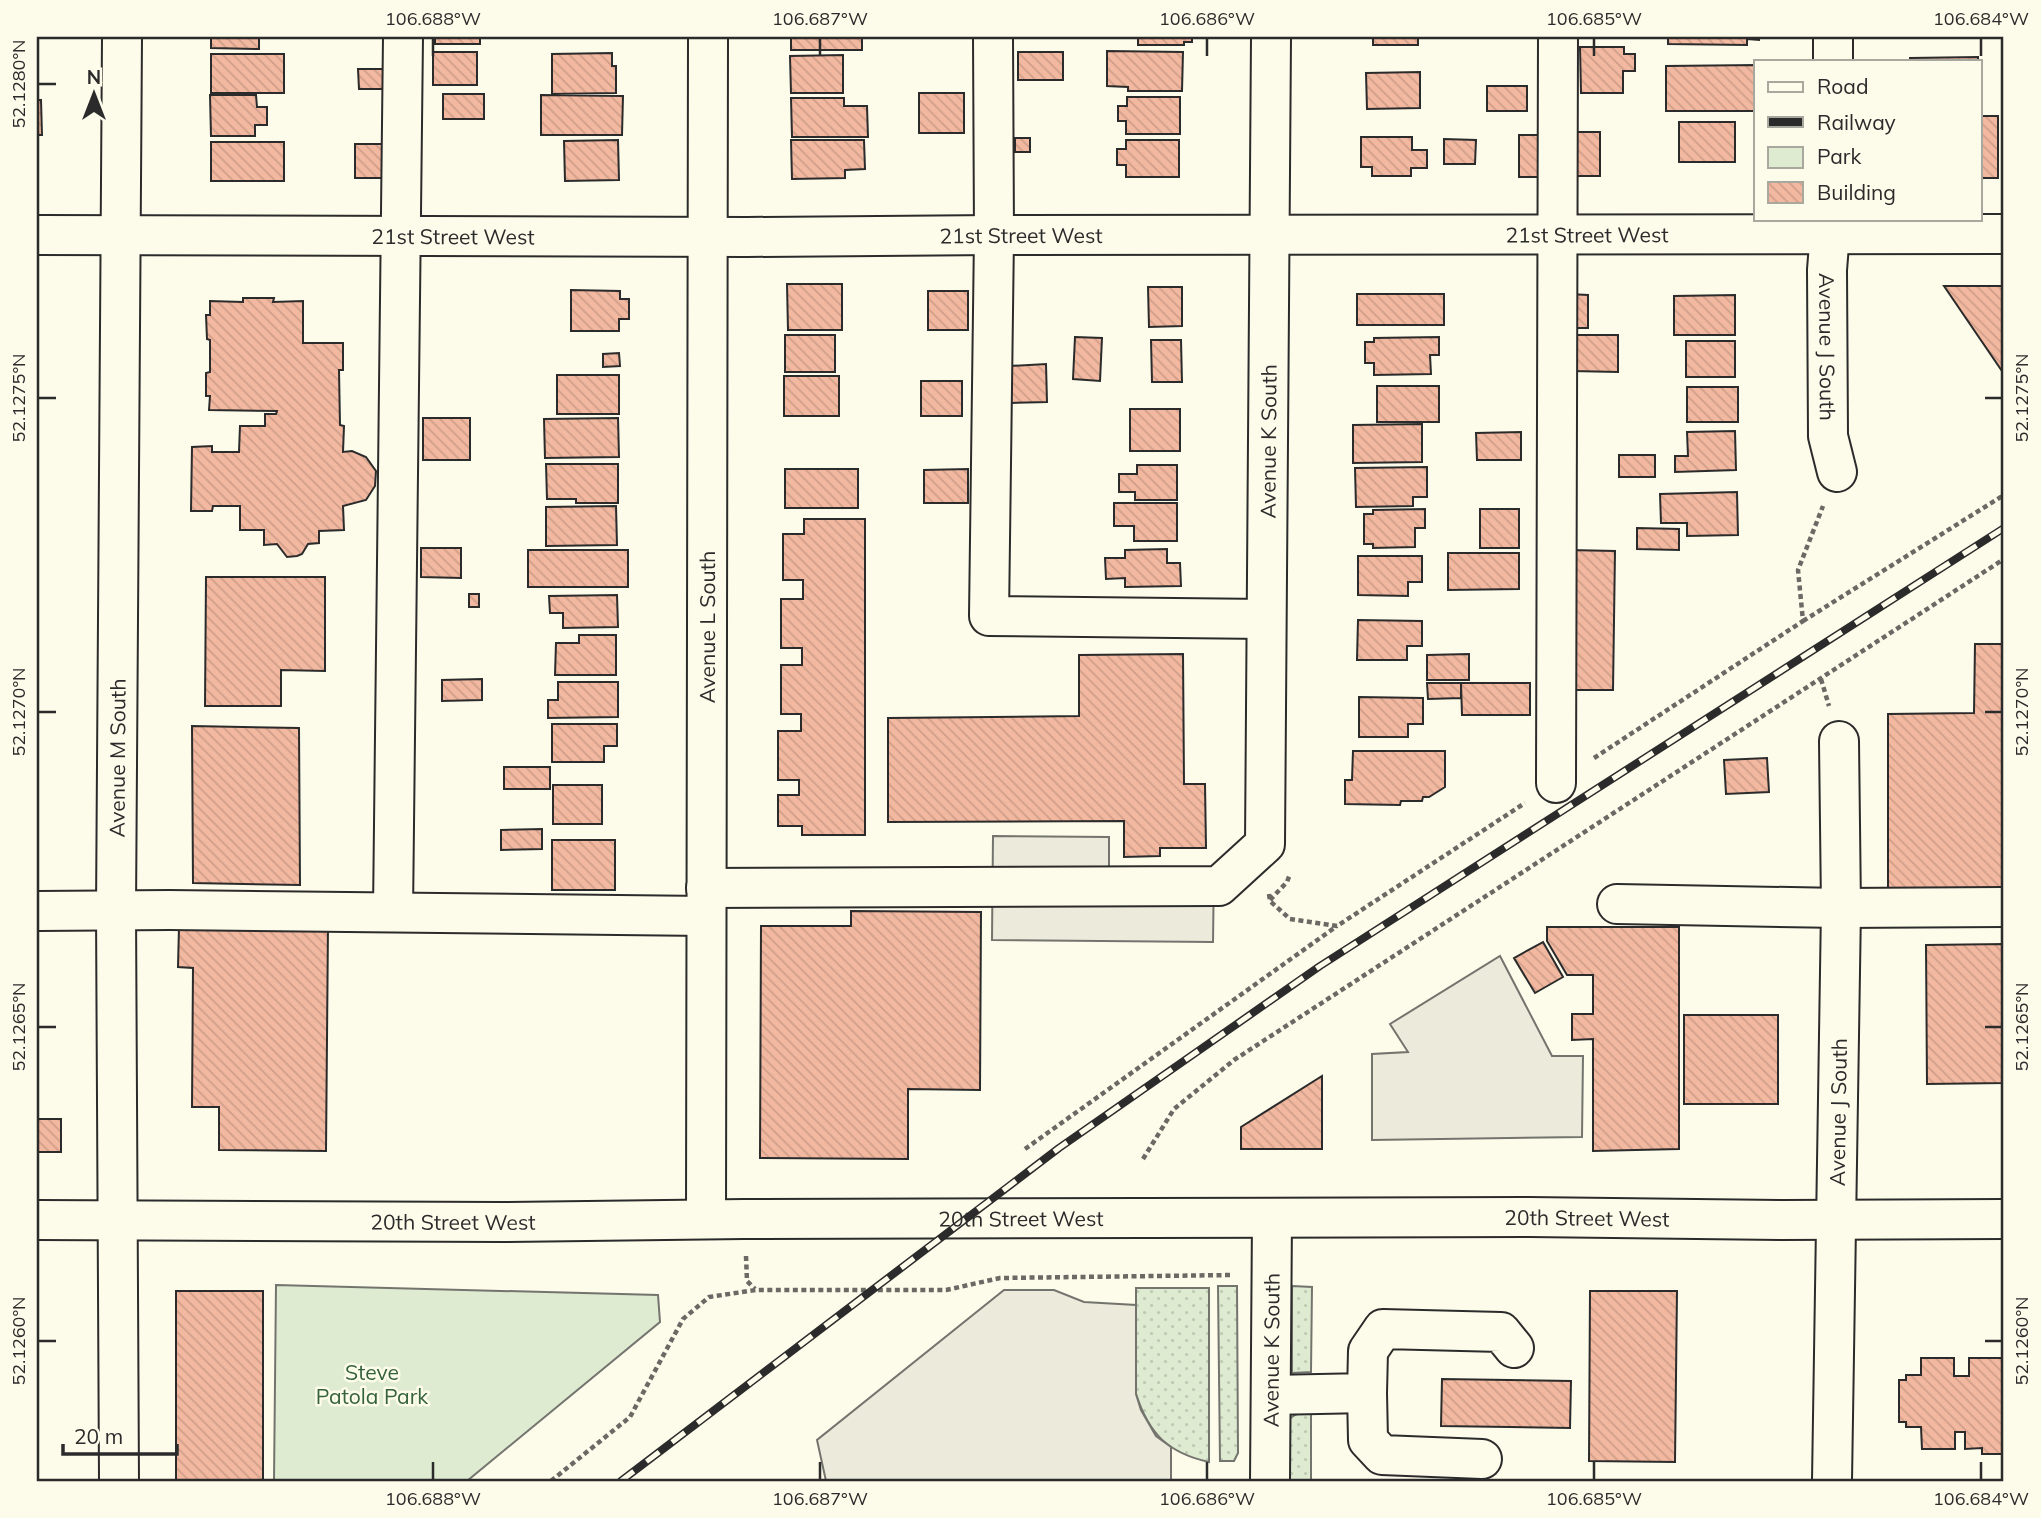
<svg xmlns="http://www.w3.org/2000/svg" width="2041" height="1518" font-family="Mulish,sans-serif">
	<defs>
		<pattern id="grass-dots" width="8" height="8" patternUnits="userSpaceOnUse" patternTransform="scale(1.75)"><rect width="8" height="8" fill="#deebd1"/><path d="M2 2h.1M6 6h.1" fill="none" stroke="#bfcab4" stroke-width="1.8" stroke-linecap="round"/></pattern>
		<pattern id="building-back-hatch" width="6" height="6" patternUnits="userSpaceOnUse" patternTransform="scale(1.75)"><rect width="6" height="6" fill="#f2b8a0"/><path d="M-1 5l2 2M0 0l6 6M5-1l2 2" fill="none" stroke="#d09e8a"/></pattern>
	</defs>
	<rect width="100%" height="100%" fill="#fdfbea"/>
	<path fill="url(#grass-dots)" stroke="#74746e" stroke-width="2" d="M1218,1286H1237L1238,1453L1234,1461H1220Z
		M1292,1286L1312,1287L1311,1372L1292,1373Z
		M1136,1288H1209V1462C1168,1453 1149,1434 1136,1394Z
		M1304,1410L1311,1414V1481H1290V1418Z"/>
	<path fill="#deebd1" stroke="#74746e" stroke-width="2" d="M276,1285L658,1295L660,1322L467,1481H274Z"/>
	<path fill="#eceadb" stroke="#74746e" stroke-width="2" d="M993,836L1109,837V867L1214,868L1213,942L992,940Z
		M1500,956L1552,1056H1583L1582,1137L1372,1140V1054L1408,1052L1390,1024Z
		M1004,1290H1054L1084,1302L1136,1305V1394L1141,1410L1156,1436L1171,1447V1481H826L817,1440Z"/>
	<path fill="url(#building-back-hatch)" stroke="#2b2b2b" stroke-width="2" d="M211,37H259V49L211,48Z
		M435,37H480V44H435Z
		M547,37H623V38H547Z
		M791,37H862V50H791Z
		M1138,37H1192V42H1184V45H1138Z
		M1373,37H1418V45H1373Z
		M1668,37H1759V40L1747,39V45L1668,44Z
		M1580,47H1624V54H1635V71H1623V93H1581Z
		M1107,51L1183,52L1182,91H1128V87L1107,86Z
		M433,52H477V85H433Z
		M1018,52H1063V80H1018Z
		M612,53V66H616V93L552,94V54Z
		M211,54H284V93H211Z
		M843,55V93H791L790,56Z
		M1978,57V61H1910V58Z
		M1756,65V111H1666V66Z
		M358,69H383L384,89H359Z
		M1420,72V108L1367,109L1366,73Z
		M1487,86H1527V111H1487Z
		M919,93H964V133H919Z
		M443,94H484V119H443Z
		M210,95H256L257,107H267V125H255V136H211Z
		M541,95L623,96L622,135H541Z
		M1127,97H1180V134H1126V121H1118V106H1127Z
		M791,98H844V106H867L868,137H792Z
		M37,100H41L42,135H37Z
		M1980,116H1998V178H1980Z
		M1679,122H1735V162H1679Z
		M1575,132H1600V176H1575Z
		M1519,135H1539V177H1519Z
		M1361,137H1412V150H1427V168H1411V176H1372V167H1361Z
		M1015,138H1030V152H1015Z
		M1444,139L1476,140L1475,164H1444Z
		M618,140L619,180L565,181L564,141Z
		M791,140H864L865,169L845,170V178L792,179Z
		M1126,140H1179V177H1126V165H1117V149H1126Z
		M211,142H284V181H211Z
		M355,144H385V178H355Z
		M787,284H842V330H788Z
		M1944,286H2004V374Z
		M1148,287H1182V326L1149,327Z
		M571,290L620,291V299H629V319H619V331H571Z
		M928,291H968V330H928Z
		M1357,294H1444V325H1357Z
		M1568,294L1588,295V328H1568Z
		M1735,295V335H1674V296Z
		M243,298H274L273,302L303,301V343H343V370H339L340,425L344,426L343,452L352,451L366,457L376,471L375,486L366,500L343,506L344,530L319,531V543L308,544L302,554L297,556L287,557L277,544L264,545V530H240V506H213L212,511H191L192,447L212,446V452H239L240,426H265V414H276L277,411L209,410L210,396H206V373L210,372V340L207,339L206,315H210V301L243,302Z
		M785,335H835V372H785Z
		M1573,335H1618V372L1572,371Z
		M1075,337L1102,338L1100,381L1073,379Z
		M1439,337V355H1430L1431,374L1374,375V363H1365V342H1374V338Z
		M1151,340H1181L1182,382H1152Z
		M1686,341H1735V377H1686Z
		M619,353L620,366L603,367V354Z
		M1046,364L1047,402L1011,403L1010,366Z
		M557,375H619V414H557Z
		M784,376H839V416H784Z
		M921,381H962V416H921Z
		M1377,386H1439V422H1377Z
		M1687,387H1738V422H1687Z
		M1130,409H1180V451H1130Z
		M423,418H470V460H423Z
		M618,418L619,457L545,458L544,419Z
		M1422,424V462L1353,463V425Z
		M1735,431L1736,470L1675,472V456H1688L1687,432Z
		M1521,432V460H1477L1476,433Z
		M1619,455H1655V477H1619Z
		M546,464H618V503H576V499H547Z
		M1137,465H1177V500H1135V492H1119V474H1137Z
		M1427,467V497H1413V506L1356,507L1355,468Z
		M785,469H858V508H785Z
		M968,469V503H924V470Z
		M1737,492L1738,535L1687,536V523H1661L1660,494Z
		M1114,503H1177V541H1134V526H1114Z
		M616,506L617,545L546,546V507Z
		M1425,509V528H1415V547L1373,548V544H1364V514H1373V510Z
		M1480,509H1519V548H1480Z
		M804,519H865V835H802V826H778V795H799V780H778V731H801V714H781V665H802V648H781V599H803V580H783V534H804Z
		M1637,528L1679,529V550L1637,549Z
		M421,548H461V578L421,577Z
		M1167,549V563H1180L1181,586L1125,587V578L1106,579L1105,558H1125V550Z
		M528,550H628V587H528Z
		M1569,550L1615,551L1613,690H1568Z
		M1448,553H1519V589L1448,590Z
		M1358,556H1422V582H1408V596L1358,595Z
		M206,577H325V671L281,670V706H205Z
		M469,594H479V607H469Z
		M617,595L618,627L563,628V613H550L549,596Z
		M1358,620L1422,621V646H1407V660H1357Z
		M579,635H616V675H555L556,643H579Z
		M1975,644H2004V889H1888V714L1974,713Z
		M1183,654L1184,784H1205L1206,848H1160V856L1124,857V821L888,822V718L1079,716V655Z
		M1469,654V680H1427V655Z
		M482,679V700L442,701V680Z
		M558,682H618V717L548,718V700H558Z
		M1427,683H1461V698L1428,699Z
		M1461,683H1530V715H1462Z
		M1359,697L1423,698V724H1408V737H1359Z
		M552,724H617V746H604V762H552Z
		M192,726L299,728L300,885L193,883Z
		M1353,751H1445V787L1429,797H1423L1422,801H1401L1400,805L1345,804V780H1352Z
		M1767,758L1769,792L1726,794L1724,760Z
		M504,767H550V789H504Z
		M553,785H602V824H553Z
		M542,829V849L501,850V830Z
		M552,840H615V890H552Z
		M851,911L981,912L980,1090L908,1089V1159L760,1158L761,926H851Z
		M328,926L326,1151L219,1150V1107H192L193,968L178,967L179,927Z
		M1547,927H1679V1149L1593,1151V1039L1572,1040V1014H1593V975H1567L1547,941Z
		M1543,942L1563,977L1535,993L1514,958Z
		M2004,944V1083L1927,1084L1926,945Z
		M1684,1015H1778V1104H1684Z
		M1322,1076V1149H1241V1127Z
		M37,1119H61V1152H37Z
		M176,1291H263V1481H176Z
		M1590,1291H1677L1675,1462L1589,1461Z
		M1921,1358H1954V1376H1969V1358H2004V1454H1982V1448L1965,1449V1432H1955V1449H1922L1921,1427H1906V1422H1899V1380H1906V1375H1921Z
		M1442,1379L1571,1381L1570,1428L1441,1426Z"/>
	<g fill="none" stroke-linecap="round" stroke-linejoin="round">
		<g stroke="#2b2b2b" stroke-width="42">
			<g id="minor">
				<path d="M993,37L994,235L989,616L1266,619"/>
				<path d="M1833,37V61"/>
				<path id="s1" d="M1831,219L1827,270L1828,436L1837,472"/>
				<path id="s2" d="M37,235L747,237L994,235L2004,234"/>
				<path d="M1556,783L1558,37"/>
				<path id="s3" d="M706,888L1219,886L1265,844L1271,37"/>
				<path d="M1617,904L1841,908L2004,907"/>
				<path d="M37,911L169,910L706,916"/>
				<path d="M393,912L403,37"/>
				<path id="s4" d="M706,1219L708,37"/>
				<path d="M1367,1393L1368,1440L1382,1455L1482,1459"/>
				<path d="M1271,1395L1367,1393L1368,1351L1383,1329L1501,1332L1514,1348"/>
				<path id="s5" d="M119,1481L116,910L122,37"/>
				<path id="s6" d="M1270,1481L1272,1219"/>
				<path id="s7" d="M1832,1481L1841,908L1839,741"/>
			</g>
		</g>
		<g stroke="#2b2b2b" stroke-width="42">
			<g id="major">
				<path id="s8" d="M37,1220L502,1222L744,1219L1529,1217L1783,1220L2004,1219"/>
			</g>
		</g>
		<path stroke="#6a6964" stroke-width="4.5" stroke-dasharray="5 3.5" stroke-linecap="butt" d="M1803,621L2004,495
			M1821,679L1829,706
			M1594,758L1803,621L1798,570L1823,506
			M1269,894L1270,901L1290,919L1337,926L1525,803
			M1270,900L1287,882L1290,874
			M1025,1149L1337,926
			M1143,1159L1174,1109L1234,1060L2004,559
			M746,1256L747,1281L755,1289
			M551,1481L630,1417L683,1319L709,1297L756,1290H946L1000,1278L1233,1275"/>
		<use href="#minor" stroke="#fdfbea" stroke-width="38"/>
		<use href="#major" stroke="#fdfbea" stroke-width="38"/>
		<g stroke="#2b2b2b" stroke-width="8">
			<path id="rail" d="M621,1481L1059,1148L1320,966L2004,528"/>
		</g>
		<use href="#rail" stroke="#fdfbea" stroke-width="5" stroke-dasharray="16" stroke-linecap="butt"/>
	</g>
	<path fill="none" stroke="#2b2b2b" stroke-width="2.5" d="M433,38V56M820,38V56M1207,38V56M1594,38V56M1981,38V56M38,84H56M38,398H56M1985,398H2002M38,712H56M1985,712H2002M38,1027H56M1985,1027H2002M38,1341H56M1985,1341H2002M433,1462V1480M820,1462V1480M1207,1462V1480M1594,1462V1480M1981,1462V1480"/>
	<g text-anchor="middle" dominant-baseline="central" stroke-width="5" stroke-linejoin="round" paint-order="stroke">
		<g font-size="21" fill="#2b2b2b" stroke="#fdfbea">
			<text stroke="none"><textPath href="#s2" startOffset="984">21st Street West</textPath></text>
			<text stroke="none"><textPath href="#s2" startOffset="1550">21st Street West</textPath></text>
			<text stroke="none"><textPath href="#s2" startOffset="416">21st Street West</textPath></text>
			<text stroke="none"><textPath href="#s1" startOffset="128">Avenue J South</textPath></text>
			<text stroke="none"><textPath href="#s3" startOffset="978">Avenue K South</textPath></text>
			<text stroke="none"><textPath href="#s4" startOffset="592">Avenue L South</textPath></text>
			<text stroke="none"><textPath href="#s5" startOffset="723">Avenue M South</textPath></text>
			<text stroke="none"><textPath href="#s7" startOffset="369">Avenue J South</textPath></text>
			<text stroke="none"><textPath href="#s8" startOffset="984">20th Street West</textPath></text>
			<text stroke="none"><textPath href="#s8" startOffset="1550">20th Street West</textPath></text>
			<text stroke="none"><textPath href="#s8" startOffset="416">20th Street West</textPath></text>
			<text stroke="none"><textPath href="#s6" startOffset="131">Avenue K South</textPath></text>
		</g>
		<g font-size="21" fill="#34623c" stroke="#fdfbea">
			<text x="372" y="1372">Steve<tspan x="372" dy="24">Patola Park</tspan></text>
		</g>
	</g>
	<rect width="2041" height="1518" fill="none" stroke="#fdfbea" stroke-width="77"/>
	<rect x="1754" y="60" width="228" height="161" fill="#fdfbea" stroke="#a9a89e" stroke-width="2"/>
	<rect x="1768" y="82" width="35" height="10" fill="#fdfbea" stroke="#a9a89e" stroke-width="2"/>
	<text x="1817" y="94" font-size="21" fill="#2b2b2b">Road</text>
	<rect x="1768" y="117" width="35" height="10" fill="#2b2b2b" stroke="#a9a89e" stroke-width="2"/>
	<text x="1817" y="130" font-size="21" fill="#2b2b2b">Railway</text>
	<rect x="1768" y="147" width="35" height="21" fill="#deebd1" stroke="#a9a89e" stroke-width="2"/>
	<text x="1817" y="164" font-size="21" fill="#2b2b2b">Park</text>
	<rect x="1768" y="182" width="35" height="21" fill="url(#building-back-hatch)" stroke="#a9a89e" stroke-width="2"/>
	<text x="1817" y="200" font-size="21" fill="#2b2b2b">Building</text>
	<g transform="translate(94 94)" stroke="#fdfbea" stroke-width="5" paint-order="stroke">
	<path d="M0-5L12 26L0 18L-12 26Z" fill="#2b2b2b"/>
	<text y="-10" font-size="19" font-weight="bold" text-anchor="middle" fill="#2b2b2b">N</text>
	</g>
	<path d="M63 1444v10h114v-10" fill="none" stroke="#2b2b2b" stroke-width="3.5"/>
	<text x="74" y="1444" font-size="21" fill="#2b2b2b" stroke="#fdfbea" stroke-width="5" paint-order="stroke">20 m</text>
	<rect x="38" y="38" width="1964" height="1442" fill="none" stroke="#2b2b2b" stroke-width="2.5"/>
	<g font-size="18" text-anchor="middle" fill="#2b2b2b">
		<text x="433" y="25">106.688°W</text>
		<text x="820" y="25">106.687°W</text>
		<text x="1207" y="25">106.686°W</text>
		<text x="1594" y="25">106.685°W</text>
		<text x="1981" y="25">106.684°W</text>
		<text transform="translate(19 84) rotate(-90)" y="6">52.1280°N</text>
		<text transform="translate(19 398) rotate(-90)" y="6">52.1275°N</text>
		<text transform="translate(2022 398) rotate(-90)" y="6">52.1275°N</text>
		<text transform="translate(19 712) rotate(-90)" y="6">52.1270°N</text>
		<text transform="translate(2022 712) rotate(-90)" y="6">52.1270°N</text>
		<text transform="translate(19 1027) rotate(-90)" y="6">52.1265°N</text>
		<text transform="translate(2022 1027) rotate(-90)" y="6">52.1265°N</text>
		<text transform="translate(19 1341) rotate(-90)" y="6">52.1260°N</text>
		<text transform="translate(2022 1341) rotate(-90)" y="6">52.1260°N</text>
		<text x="433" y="1505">106.688°W</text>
		<text x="820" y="1505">106.687°W</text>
		<text x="1207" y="1505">106.686°W</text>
		<text x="1594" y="1505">106.685°W</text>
		<text x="1981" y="1505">106.684°W</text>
	</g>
</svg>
